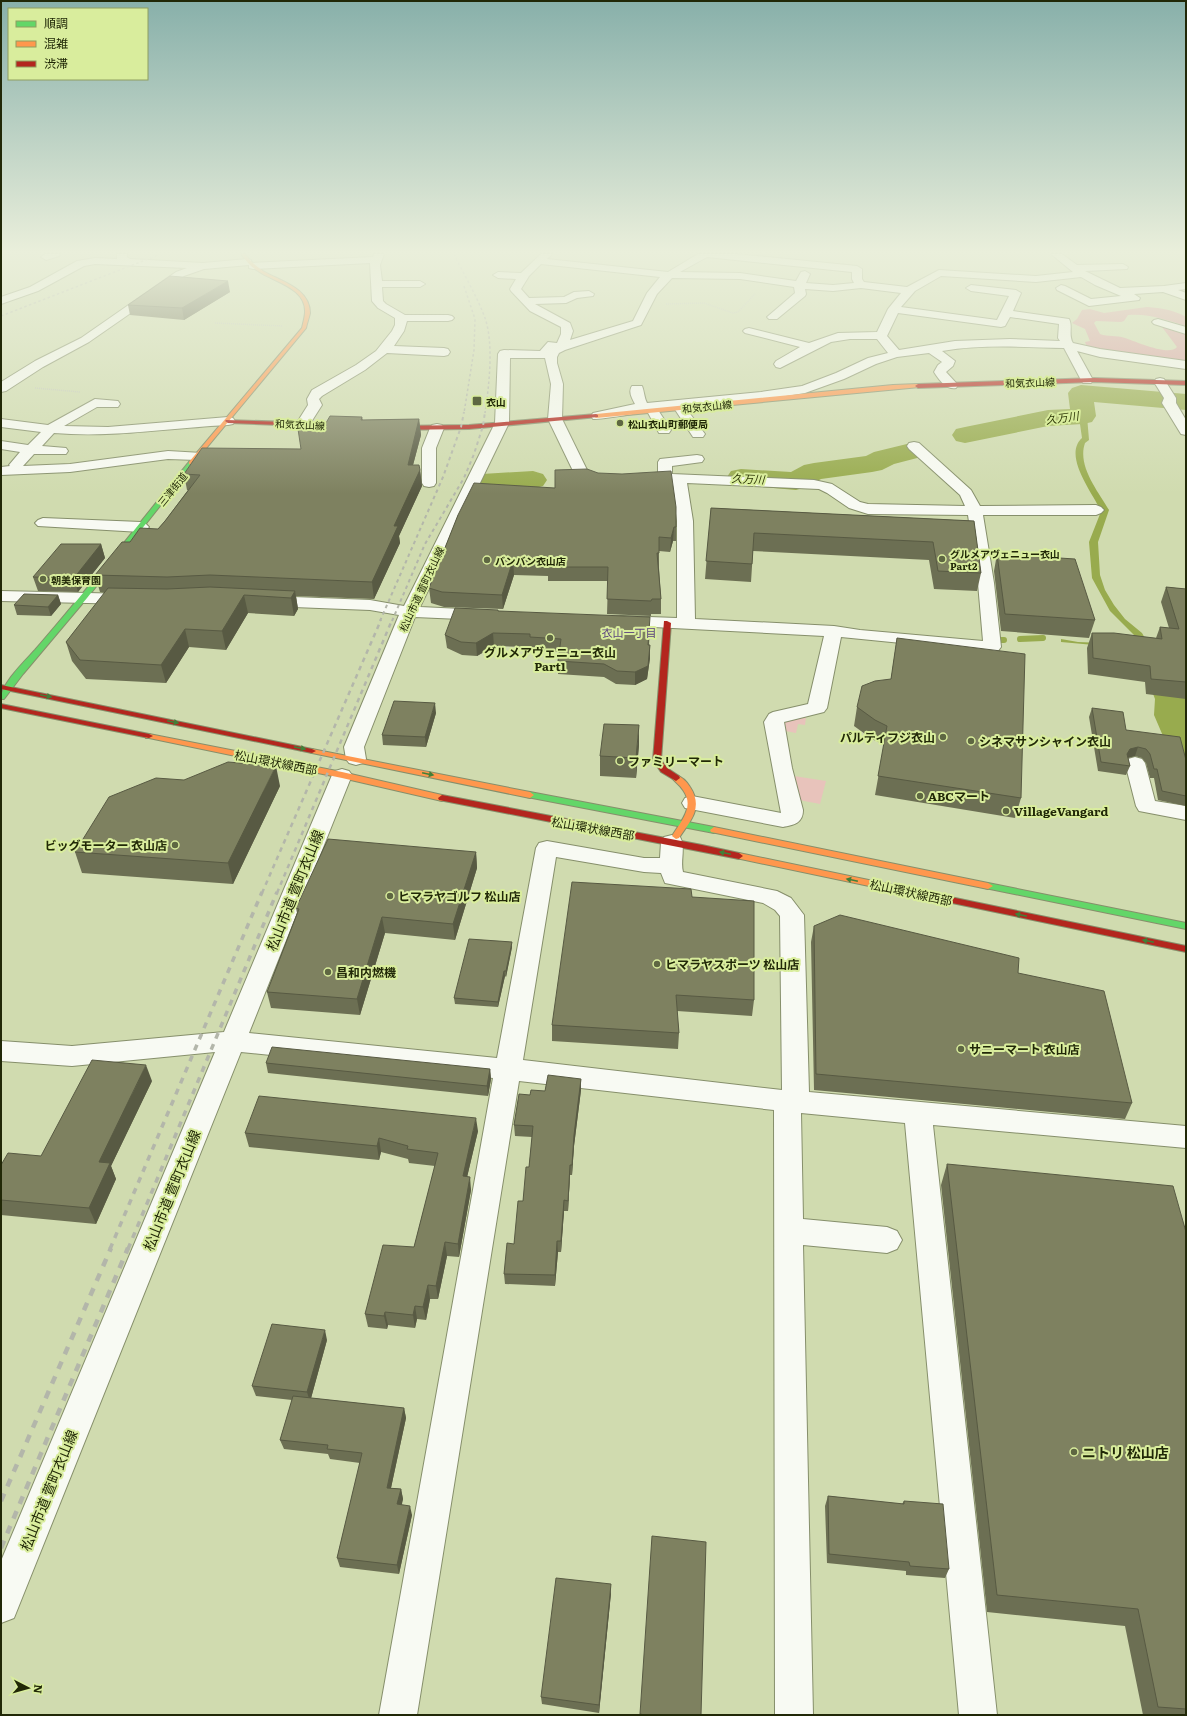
<svg xmlns="http://www.w3.org/2000/svg" width="1187" height="1716" font-family="Literata,'Noto Sans JP',serif">
	<rect width="100%" height="100%" fill="#d0dbaf"/>
	<path fill="#e8c3bb" d="M806,717L805,725L798,724L796,733L785,731L783,725L785,722Z
		M794,776L826,781L820,804L799,800Z"/>
	<path fill="#d9a3a3" d="M1147,307C1161,308 1174,310 1186,317V326C1167,320 1148,313 1128,315L1124,321L1121,322L1096,321L1094,323L1100,334C1108,337 1116,335 1125,338C1135,341 1169,357 1177,347L1162,327L1164,325L1186,333V362L1087,347L1085,342L1090,341L1085,329L1072,323L1077,319L1082,310L1090,309L1104,313Z"/>
	<path fill="#98ab4e" d="M1087,416L1089,440L1085,443C1077,466 1098,491 1109,510L1098,542L1100,575L1105,590L1114,605L1125,619L1142,633L1173,688L1177,700V716L1168,714L1169,700L1166,691L1105,646L1061,642V639L1078,642L1104,643L1136,637L1110,611L1092,578L1089,542L1100,514V509C1091,491 1063,455 1082,438L1079,417Z"/>
	<g fill="none" stroke-linecap="round" stroke-linejoin="round">
		<path stroke="#98ab4e" stroke-width="6" d="M1020,639L1043,638
			M998,640H1004"/>
		<path fill="#98ab4e" fill-rule="evenodd" d="M1081,385L1186,394V410L1094,402L1096,416L1092,422L1083,424L1048,426L965,443L956,441L952,435L956,429L965,427L1048,410L1070,409L1068,393L1072,388Z
			M911,443L921,445L925,451L921,457L894,464L882,470L872,472L821,479L806,487L796,490L741,485L731,483L727,477L731,471L741,469L791,472L804,465L814,463L866,456L874,452Z
			M533,471L543,474L547,480L543,486C523,491 491,494 472,489L468,483L472,477L482,474Z
			M1152,651L1165,654L1186,686V765L1172,761L1167,753L1163,736L1154,715L1155,699L1152,691L1148,682L1134,662L1139,654Z"/>
		<g stroke="#868f6b" stroke-width="2">
			<path id="street" d="M45,254H60L59,256L46,260L41,257Z
				M117,254H127V257L130,259L203,263L247,259L251,260V263L373,257L374,254H384L380,265L382,281H420L425,284L420,287H382L383,301L386,304L405,315H448L452,316L454,318L452,320L448,321H407L404,331L394,346L444,348L448,349L450,352L448,355L444,356L387,353L365,370L322,396L319,399L322,405L308,427H298L296,424L308,405L307,399L312,390L356,365L376,351L392,331L395,325V318L378,308L372,301L370,263L253,269L249,268V265L204,269L184,276L89,342L43,367L6,391L1,392V382L35,361L81,338L176,272L187,268L95,264L84,266L38,291L1,304V297L30,287L77,261L95,258L117,259Z
				M541,254H552L547,259L668,272L698,254H736L857,266L862,269V279L864,282L907,287L939,270L1036,276L1073,272L1051,254H1062L1077,265L1123,264L1128,267L1127,269L1085,271L1120,288L1164,286L1186,283V289L1178,290L1186,293V300L1163,292L1134,294L1140,298L1139,300L1089,306L1057,290L1056,288L1061,285L1065,286L1091,299L1121,296L1095,285L1081,277L1036,282L941,276L915,291L901,307L997,320L1009,296L971,291L966,288L971,285L1016,290L1021,293L1013,311L1069,319C1073,326 1068,335 1073,343L1100,349L1186,361V369L1100,357L1077,351L1093,380L1091,383H1083L1081,380L1064,348C1023,347 982,344 942,351L955,361L953,366L946,372L958,385L956,388C946,390 939,380 934,372L938,365L942,362L929,353L897,357L876,364L844,379L805,393L761,400L685,407L705,434L703,437H693L674,408L658,410L671,430L669,433H659L647,411C640,413 598,420 593,419L591,416L593,413L635,404C632,398 628,392 632,386H642C644,390 644,397 647,403L761,392L802,386L836,373L868,358L888,353L877,339H850L831,342L780,368L776,367L774,364L776,361L800,347L745,333L743,331L745,329L749,328L809,343L838,333L877,332L888,309L901,293L861,288L833,291L805,289L806,294L805,296L777,319H769L767,317L795,293L794,287L740,279L672,278L657,294L641,325L565,350L559,353L557,357V363L563,384L562,419L588,472L594,475L609,478L611,481L609,484C599,487 581,484 575,475L548,419L551,384L545,358H510L509,423L420,607L483,610L489,611L492,615L489,619L483,620L415,617L364,747L366,759L363,763L356,765L349,763L346,759L344,747L399,615L370,610L268,606L262,605L260,601L262,597L268,596L370,600L404,606L495,423L498,354L500,351L504,350L540,351L548,342L557,343L561,334V327L530,311L511,291L510,289L516,279L498,278L493,275L498,272L521,273ZM707,257L852,272V279L854,283L833,285L806,283L810,274L805,271L801,272L796,281L740,273L680,272ZM541,264L660,277L647,293L633,321L570,340L573,331L570,323L535,304L566,303L577,298L593,296L594,294L589,291L574,292L564,297L529,298L521,289L529,276ZM898,313L1001,327L1005,326L1010,317L1059,324L1058,338L1060,341L1010,339L955,341L899,350L887,336Z
				M1158,319L1186,327V334L1154,324L1152,322L1154,320Z
				M1160,378L1164,379L1176,398V403L1186,420V435L1181,434L1162,403L1164,398L1154,382L1156,379Z
				M95,399L118,401L120,404L118,407H97L64,426L108,427L228,417L233,418L235,421L233,424L228,425C169,428 113,438 54,433L42,446L66,448L68,451L66,454H34L23,466L70,464L168,451L202,453L204,456L202,459L197,460L168,459L70,472L1,475V467L10,466L9,465L20,452L1,449V441L28,445L41,432L1,427V419L48,425Z
				M437,424L442,425L444,428L436,448V483L434,486L429,487L424,486L422,483V448L430,428L432,425Z
				M914,442L919,443L971,490L980,506L1096,505L1101,507L1104,510L1101,513L1096,515H983L994,583L1001,647L998,651L992,652L841,637L827,708L824,712L784,722L792,768L803,810C803,823 794,825 783,827L685,808L682,803L685,798L692,796L781,813L764,722L769,714L773,712L808,704L824,636L615,625L612,621L615,617L621,616L677,618V521L672,483L637,482L635,479L637,476L658,474V462L660,459L697,455L702,456L704,459L702,462L672,466V474L814,480L832,484L860,502L868,504L965,506L960,495L909,449L907,446L909,443ZM687,483L819,489L827,493L849,508L868,514L968,515L978,583L983,641L860,630L834,626L695,619L693,521Z
				M43,518L141,522L146,524L149,527L146,530L141,532L38,526L35,523L38,520Z
				M1,591L130,594L136,595L138,599L136,603L130,604L1,601Z
				M1135,757L1142,759L1145,763L1155,801L1186,806V820L1139,811L1136,806L1125,763L1128,759Z
				M342,769L349,771L352,775L249,1033L497,1058L536,848L539,843L547,841L644,858H660L661,842L664,837L672,835L680,837C686,847 680,861 683,872L777,891L791,898L804,915L809,1092L1186,1126V1148L933,1125L997,1715H959L905,1123L801,1113L803,1219L887,1227L897,1231L902,1240L897,1249L887,1253L803,1245L813,1715H775L774,1110L519,1081L417,1715H379L493,1078L241,1052L14,1618L1,1623V1561L215,1052L72,1066L1,1061V1041L72,1046L224,1032L332,775L335,771ZM556,857L644,872L661,873L665,883L763,903L775,910L780,916L782,1090L523,1060Z"/>
		</g>
		<g stroke="#868f6b" stroke-width="2">
			<path id="fast" d="M189,462L194,463L87,598L23,674L4,699H1C1,684 24,662 35,650C88,589 138,525 189,462Z
				M530,792L714,827L718,830L714,833L527,797L526,795Z
				M988,883L1186,923V929L985,888L983,886L985,884Z"/>
		</g>
		<g stroke="#868f6b" stroke-width="2">
			<path id="slow" d="M241,254H245C250,261 256,266 263,271C280,281 310,288 310,313C309,318 307,323 306,328L193,464H189V462L302,328C303,323 305,317 305,312C306,288 274,282 258,271C251,267 246,261 241,254Z
				M918,384L921,386L920,387L596,418L593,416L596,414L893,385Z
				M146,734H149L342,772L442,795L446,798L442,801L342,778L149,738H146L145,736Z
				M309,749H312L530,792L534,795L530,798L312,753L308,751Z
				M676,775C682,777 687,782 690,787C704,808 690,821 679,838L676,839L672,836C681,821 695,807 683,790C680,785 675,782 672,778Z
				M714,827L988,883L993,886L988,889L711,832L710,830Z
				M739,853L931,893L936,896L931,899L736,858L735,856L736,854Z"/>
		</g>
		<g stroke="#868f6b" stroke-width="2">
			<path id="jam" d="M1094,378L1186,381V385L1094,382L918,388L915,386L918,384Z
				M596,414L598,415V417L469,429L391,430L388,428L391,426L469,425Z
				M226,420L354,424L357,426L354,428L228,423L225,421Z
				M664,621H667L671,623L661,760L667,768L679,776L680,778L676,781L661,772L653,760Z
				M1,685L312,749L316,751L312,753L1,689Z
				M1,704L149,734L153,736L149,738L1,708Z
				M442,795L702,845L739,853L743,856L739,859L439,800L438,798Z
				M931,893L1186,946V952L928,898L926,896L928,894Z"/>
		</g>
		<path stroke="#c6c9bc" stroke-width="1.5" stroke-dasharray="1 1" stroke-linecap="butt" d="M666,304L704,303L733,313L738,312L755,294
			M215,323L283,326
			M35,388L80,392"/>
		<use href="#street" fill="#f8faf3" fill-rule="evenodd"/>
		<use href="#fast" fill="#63d668" fill-rule="evenodd"/>
		<use href="#slow" fill="#ff974d" fill-rule="evenodd"/>
		<use href="#jam" fill="#b3261e" fill-rule="evenodd"/>
		<path stroke="#b3b6aa" stroke-width="1.5" stroke-dasharray="2.5 2.5" stroke-linecap="butt" d="M454,254C464,275 477,296 485,318C494,344 489,386 485,413
			M464,286L475,319L474,350L464,413
			M1,316L161,254"/>
		<path stroke="#b3b6aa" stroke-width="2" stroke-dasharray="3.5 3.5" stroke-linecap="butt" d="M380,621L443,477L461,427L464,412
			M392,621L425,544L464,478L474,454L483,426L485,412"/>
		<path stroke="#b3b6aa" stroke-width="2.5" stroke-dasharray="4.5 4.5" stroke-linecap="butt" d="M262,893L381,620
			M277,893L392,620"/>
		<path stroke="#b3b6aa" stroke-width="3.5" stroke-dasharray="6 6" stroke-linecap="butt" d="M110,1249L262,892
			M128,1249L277,892"/>
		<path stroke="#b3b6aa" stroke-width="4.5" stroke-dasharray="8 8" stroke-linecap="butt" d="M1,1501L111,1248
			M1,1548L128,1248"/>
	</g>
	<path fill="#6c6f53" d="M230,292L184,320L130,315L128,305Z
		M362,417L363,420L419,419L421,435L413,465L420,470L422,486L399,536L400,543L374,599L296,596L298,609L294,616L248,613L226,650L189,647L166,683L86,679L72,661L66,642L105,593L100,592L95,575L130,542L158,529L165,521L188,490H187L184,474L301,449L323,428Z
		M711,508L974,521L981,573L977,591L934,589L929,560L753,551L751,582L705,579Z
		M458,515L676,527V541H673L670,552L659,551V568L661,599V614H651V616L607,614L608,581H548V576L514,575L503,609L444,607L431,603L429,588Z
		M101,544L105,558L78,592L38,591L33,577Z
		M997,554L1095,620L1089,638L1001,631L994,571Z
		M1166,587L1186,589V699L1146,694L1145,682L1088,674L1087,648L1092,633L1156,638L1160,627L1169,628L1161,602Z
		M58,595L61,604L51,616L17,615L14,605Z
		M498,610V611L650,629L649,645L650,658L647,679L635,685L616,684L604,677L558,674V661L559,652L530,650V647L494,646L477,656L462,655L447,648L445,635Z
		M897,638L1021,798L1015,818L875,795L884,745L872,739L854,726L857,707L891,679Z
		M1092,708L1126,730L1186,760V806L1158,800L1154,778H1150L1146,763L1142,758L1135,756L1128,758L1130,766L1126,775L1098,771L1089,717Z
		M436,713L426,747L383,745L382,735Z
		M639,745L636,778L600,776V756Z
		M280,786L233,884L82,873L75,852Z
		M476,852L477,868L455,940L385,933L360,1015L271,1008L267,992L297,913L296,908Z
		M692,897L754,1000L752,1016L677,1011L679,1033L678,1049L552,1041V1025Z
		M814,926L1018,973L1132,1103L1125,1119L814,1090L811,942Z
		M512,947L506,977L505,976L498,1007L455,1004L454,998Z
		M266,1063L490,1069L491,1079L488,1096L268,1073Z
		M581,1079V1090L574,1146L572,1175H570L568,1211H564L561,1252H558L555,1286L505,1284L504,1274L514,1244L523,1201L529,1167L532,1137L515,1136L514,1125L530,1095L545,1091Z
		M152,1081L111,1166L116,1179L96,1224L1,1215V1165L41,1156Z
		M478,1131L467,1177L471,1190L459,1257L447,1256L438,1299H430L426,1320L417,1319L415,1328L388,1325L387,1329L368,1327L365,1314L414,1247L435,1166L409,1163L408,1159L381,1152L379,1160L249,1147L245,1133Z
		M947,1164L1186,1232V1715H1143L1125,1626L987,1612L941,1185Z
		M327,1340L311,1398L404,1408L406,1418L391,1488L401,1489L403,1499L401,1505L412,1515L399,1574L340,1567L337,1558L360,1463L330,1459L328,1454L284,1449L280,1440L292,1400L256,1396L252,1386Z
		M828,1496L902,1504L904,1501L949,1569L945,1578L906,1575V1571L827,1563L825,1506Z
		M611,1593L599,1713L542,1704L541,1697Z"/>
	<path fill="#585a43" d="M228,281L230,292L184,320L182,308Z
		M419,419L421,435L409,480L408,465Z
		M420,470L422,486L399,536L400,543L374,599L372,582L394,526Z
		M674,527L673,541L670,552L671,538Z
		M101,544L105,558L78,592L74,578Z
		M513,560L514,575L503,609L502,595Z
		M295,591L298,609L294,616L291,598Z
		M58,595L61,604L51,616L48,607Z
		M244,595L248,613L226,650L222,631Z
		M185,629L189,647L166,683L161,665Z
		M493,633L494,646L477,656L476,643Z
		M650,645V658L647,679L635,685V672Z
		M435,703L436,713L426,747L425,737Z
		M639,725V745L636,778V758Z
		M1138,747L1135,756L1127,758V754L1130,749Z
		M276,766L280,786L233,884L228,863Z
		M476,852L477,868L455,940L453,924Z
		M382,917L385,933L360,1015L357,999Z
		M512,942V947L506,977V971Z
		M504,971L505,976L498,1007V1002Z
		M146,1065L152,1081L111,1166L116,1179L96,1224L89,1208L99,1162Z
		M490,1069L491,1079L488,1096L487,1086Z
		M581,1079V1090L574,1146L572,1175V1165L574,1135Z
		M476,1118L478,1131L464,1190L463,1176Z
		M379,1138L381,1152L379,1160L377,1146Z
		M570,1165V1175L568,1211V1201Z
		M470,1177L471,1190L459,1257L458,1244Z
		M564,1200V1211L561,1252V1241Z
		M557,1241L558,1252L555,1286V1275Z
		M445,1242L447,1256L438,1299L436,1286Z
		M428,1285L430,1299L426,1320L423,1307Z
		M415,1306L417,1319L415,1328L413,1315Z
		M385,1312L388,1325L387,1329L384,1316Z
		M325,1330L327,1340L310,1402L307,1392Z
		M404,1408L406,1418L389,1497L387,1488Z
		M401,1489L403,1499L400,1514L397,1504Z
		M410,1506L412,1515L399,1574L397,1565Z
		M611,1584V1593L599,1713V1705Z"/>
	<path fill="#7e8160" stroke="#585a43" d="M170,276L228,281L182,308L128,305Z
		M330,416L362,417L361,420L419,419L408,465H419L420,470L394,526H398L372,582L210,575L167,577L95,575L122,542H130L140,528L158,529L165,521L200,475L184,474L202,448L301,449L298,429L323,428Z
		M587,469L598,473L622,474L671,471L676,507V527H674L671,538L659,537V553H657L661,599H652L651,601L607,599L608,567H548V562L513,560L502,595L442,592L429,588L458,515L474,483L555,488V470Z
		M711,508L974,521L981,573L938,571L933,542L754,533L752,564L706,561Z
		M61,544H101L74,578L33,577Z
		M997,554L1075,559L1095,620L1005,614Z
		M210,587L295,591L291,598L244,595L222,631L185,629L161,665L80,660L66,642L108,588L167,589Z
		M1166,587L1186,589V682L1151,679L1150,666L1093,658L1092,633H1114L1162,639L1160,627L1179,629Z
		M24,594L58,595L48,607L14,605Z
		M455,608L498,610V611L650,617L648,645H650L648,666L635,672L617,671L604,664L558,661L561,639L530,637V634L493,633L476,643L461,642L445,635Z
		M897,638L1025,654L1021,798L878,776L887,726L875,720L857,707L862,686L875,681L891,679Z
		M394,701L435,703L425,737L382,735Z
		M1092,708L1123,712L1126,730L1180,737L1186,760V796L1162,791L1157,769H1154L1150,754L1146,749L1138,747L1130,749L1127,754L1130,766L1101,762Z
		M604,724L639,725L636,758L600,756Z
		M228,762L276,766L228,863L75,852L109,797L156,778L184,780Z
		M328,839L476,852L453,924L382,917L357,999L267,992L299,909L296,908Z
		M572,882L691,889L692,897L754,901V1000L676,995L679,1033L552,1025Z
		M840,915L1019,958L1018,973L1104,991L1132,1103L816,1074L814,926Z
		M469,939L512,942L506,971H504L498,1002L454,998Z
		M272,1047L490,1069L487,1086L266,1063Z
		M92,1060L146,1065L99,1162L110,1163L89,1208L1,1200V1165L8,1153L41,1156Z
		M548,1075L581,1079L574,1135L572,1165H570L568,1201L564,1200L561,1241H557L555,1275L504,1274L507,1243L514,1244L518,1201H523L526,1167H529L533,1126L514,1125L519,1094L530,1095L531,1090L545,1091Z
		M259,1096L476,1118L463,1176L470,1177L458,1244L445,1242L436,1286L428,1285L423,1307L415,1306L413,1315L385,1312L384,1316L365,1314L383,1245L414,1247L438,1153L407,1149L408,1146L379,1138L377,1146L245,1133Z
		M947,1164L1173,1186L1186,1232V1709L1158,1707L1138,1609L997,1595Z
		M272,1324L325,1330L307,1392L252,1386Z
		M293,1396L404,1408L387,1488L401,1489L397,1504L410,1506L397,1565L337,1558L362,1453L327,1449L328,1445L280,1440Z
		M828,1496L904,1504V1501L943,1504L949,1569L910,1566L909,1562L829,1554Z
		M652,1536L706,1542L701,1715H645L640,1714Z
		M556,1578L611,1584L599,1705L541,1697Z"/>
	<defs><path id="oneway-solid" d="M-6-.8H1V-3.2L6.5 0L1 3.2V.8H-6Z"/></defs>
	<g fill="#427f38">
		<use href="#oneway-solid" transform="translate(46 696) rotate(12)"/>
		<use href="#oneway-solid" transform="translate(173 722) rotate(12)"/>
		<use href="#oneway-solid" transform="translate(300 748) rotate(11)"/>
		<use href="#oneway-solid" transform="translate(428 774) rotate(12)"/>
		<use href="#oneway-solid" transform="translate(725 853) rotate(-168)"/>
		<use href="#oneway-solid" transform="translate(852 880) rotate(-168)"/>
		<use href="#oneway-solid" transform="translate(1021 915) rotate(-168)"/>
		<use href="#oneway-solid" transform="translate(1148 941) rotate(-168)"/>
	</g>
	<linearGradient id="sky" x2="0" y2="1"><stop stop-color="#88b0aa"/><stop offset="0.51" stop-color="#eaefdb"/><stop offset="1" stop-color="#eaefdb" stop-opacity="0"/></linearGradient>
	<rect width="1187" height="494" fill="url(#sky)"/>
	<g fill="#5e6742" stroke="#d9ed9d" stroke-width="1.5">
		<rect x="472" y="396" width="10" height="10" rx="2"/>
		<circle cx="620" cy="423" r="4"/>
		<circle cx="942" cy="559" r="4"/>
		<circle cx="487" cy="560" r="4"/>
		<circle cx="43" cy="579" r="4"/>
		<circle cx="550" cy="638" r="4"/>
		<circle cx="943" cy="737" r="4"/>
		<circle cx="971" cy="741" r="4"/>
		<circle cx="620" cy="761" r="4"/>
		<circle cx="920" cy="796" r="4"/>
		<circle cx="1006" cy="811" r="4"/>
		<circle cx="175" cy="845" r="4"/>
		<circle cx="390" cy="896" r="4"/>
		<circle cx="657" cy="964" r="4"/>
		<circle cx="328" cy="972" r="4"/>
		<circle cx="961" cy="1049" r="4"/>
		<circle cx="1074" cy="1452" r="4"/>
	</g>
	<g text-anchor="middle" dominant-baseline="central" stroke-width="4" stroke-linejoin="round" paint-order="stroke">
		<g font-size="10" fill="#212807" stroke="#d9ed9d">
			<text transform="translate(1030 382) rotate(-2)">和気衣山線</text>
			<text transform="translate(707 406) rotate(-6)">和気衣山線</text>
			<text transform="translate(300 424) rotate(3)">和気衣山線</text>
			<text transform="translate(172 489) rotate(-51)">三津街道</text>
			<text transform="translate(421 589) rotate(-65)">松山市道 萱町衣山線</text>
		</g>
		<g font-size="10" font-weight="bold" fill="#212807" stroke="#d9ed9d" text-anchor="start">
			<text x="486" y="401">衣山</text>
			<text x="628" y="423">松山衣山町郵便局</text>
			<text x="950" y="553">グルメアヴェニュー衣山<tspan x="950" dy="12">Part2</tspan></text>
			<text x="495" y="560">バンバン衣山店</text>
			<text x="51" y="579">朝美保育園</text>
		</g>
		<g font-size="11" font-style="italic" fill="#2b3405" stroke="#d9ed9d">
			<text transform="translate(1062 417) rotate(-8)">久万川</text>
			<text transform="translate(748 478) rotate(3)">久万川</text>
		</g>
		<g font-size="11" fill="#5a427f" stroke="#d9ed9d">
			<text x="629" y="632">衣山一丁目</text>
		</g>
		<g font-size="12" font-weight="bold" fill="#212807" stroke="#d9ed9d" text-anchor="start">
			<text x="550" y="652" text-anchor="middle">グルメアヴェニュー衣山<tspan x="550" dy="14">Part1</tspan></text>
			<text x="935" y="737" text-anchor="end">パルティフジ衣山</text>
			<text x="979" y="741">シネマサンシャイン衣山</text>
			<text x="628" y="761">ファミリーマート</text>
			<text x="928" y="796">ABCマート</text>
			<text x="1014" y="811">VillageVangard</text>
			<text x="167" y="845" text-anchor="end">ビッグモーター 衣山店</text>
			<text x="398" y="896">ヒマラヤゴルフ 松山店</text>
			<text x="665" y="964">ヒマラヤスポーツ 松山店</text>
			<text x="336" y="972">昌和内燃機</text>
			<text x="969" y="1049">サニーマート 衣山店</text>
		</g>
		<g font-size="12" fill="#212807" stroke="#d9ed9d">
			<text transform="translate(276 762) rotate(11)">松山環状線西部</text>
			<text transform="translate(593 828) rotate(10)">松山環状線西部</text>
			<text transform="translate(911 892) rotate(12)">松山環状線西部</text>
		</g>
		<g font-size="14" fill="#212807" stroke="#d9ed9d">
			<text transform="translate(294 890) rotate(-68)">松山市道 萱町衣山線</text>
			<text transform="translate(171 1190) rotate(-68)">松山市道 萱町衣山線</text>
			<text transform="translate(48 1490) rotate(-68)">松山市道 萱町衣山線</text>
		</g>
		<g font-size="14" font-weight="bold" fill="#212807" stroke="#d9ed9d" text-anchor="start">
			<text x="1082" y="1452">ニトリ 松山店</text>
		</g>
	</g>
	<rect width="1187" height="1716" fill="none" stroke="#212807" stroke-width="4"/>
	<rect x="8" y="8" width="140" height="72" fill="#d9ed9d" stroke="#8f9e61"/>
	<rect x="16" y="21" width="20" height="6" fill="#63d668" stroke="#8f9e61"/>
	<text x="44" y="28" font-size="12" fill="#212807">順調</text>
	<rect x="16" y="41" width="20" height="6" fill="#ff974d" stroke="#8f9e61"/>
	<text x="44" y="48" font-size="12" fill="#212807">混雑</text>
	<rect x="16" y="61" width="20" height="6" fill="#b3261e" stroke="#8f9e61"/>
	<text x="44" y="68" font-size="12" fill="#212807">渋滞</text>
	<g transform="translate(28 1688) rotate(96)" stroke="#d9ed9d" stroke-width="3" paint-order="stroke">
	<path d="M0-3L7 15L0 10L-7 15Z" fill="#212807"/>
	<text y="-6" font-size="11" font-weight="bold" text-anchor="middle" fill="#212807">N</text>
	</g>
</svg>
